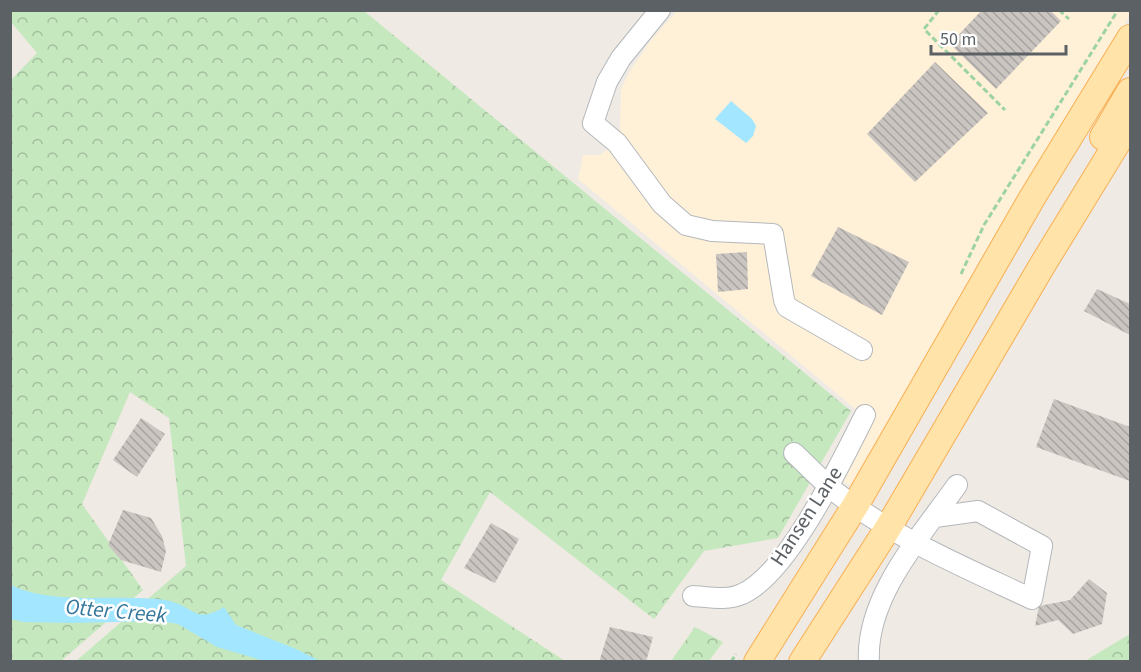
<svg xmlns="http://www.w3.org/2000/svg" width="1141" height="672" font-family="'Source Sans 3',sans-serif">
	<defs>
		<pattern id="forest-crowns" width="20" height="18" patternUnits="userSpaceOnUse" patternTransform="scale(1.5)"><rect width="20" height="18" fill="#c5e8be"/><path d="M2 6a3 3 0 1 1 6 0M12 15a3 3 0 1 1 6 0" fill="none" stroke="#a3bf9e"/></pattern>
		<pattern id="building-back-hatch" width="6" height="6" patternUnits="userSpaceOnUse" patternTransform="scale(1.5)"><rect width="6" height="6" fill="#cac5c0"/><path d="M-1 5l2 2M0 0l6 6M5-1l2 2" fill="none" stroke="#a7a3a0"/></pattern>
	</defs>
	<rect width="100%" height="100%" fill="#efeae3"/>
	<path fill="#fff0d8" d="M677,11H1130V15L992,239L861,475L853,485H848L844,482L843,475L870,421L578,179L583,155H600L617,143L620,129L621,90L628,74L651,40Z"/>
	<path fill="url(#forest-crowns)" d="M11,11H364L851,411L778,538L704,551L654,619L490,492L441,580L565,661H76L186,566L169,418L130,392L82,504L143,590L61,661H11L10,81L37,53L11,22Z
		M695,627L723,642L709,661H671Z
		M1130,634V661H1085Z"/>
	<path fill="#a3e6ff" d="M731,101L752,119L756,126L753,136L746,143L715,119Z
		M11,585C46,602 91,597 129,598C141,598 157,598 170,601C195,608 196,624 224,607L236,625L296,649L320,661H264L217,647L178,624L159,621L72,623L24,622L11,619Z"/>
	<path fill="url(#building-back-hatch)" d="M982,10H1050L1061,21L996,89L950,44Z
		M935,62L988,113L915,182L867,134Z
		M838,227L909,262L882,315L811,276Z
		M747,252L748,289L718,292L716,254Z
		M1097,289L1130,304V335L1084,311Z
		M1054,399L1130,427V481L1036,447Z
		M141,418L165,434L137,477L113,460Z
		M123,510L151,518L162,536L166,551L161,572L121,560L108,545Z
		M491,523L519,539L495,583L464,568Z
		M1089,579L1107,593L1102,624L1073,634L1058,620L1035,626L1039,606L1070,600Z
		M610,627L653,637L646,662H599Z"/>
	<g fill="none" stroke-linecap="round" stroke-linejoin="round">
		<g stroke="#b4b8bb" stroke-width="22">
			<path id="minor" d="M660,10L621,58L607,82L593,123L617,143L662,204L686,225L712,231L773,234L784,300L787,307L862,350
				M794,453C809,467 823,482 838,494C897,539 966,568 1032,599L1042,546L978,511L935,517
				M693,596C709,597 727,601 742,594C788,574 842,461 865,415
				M869,662C865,597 922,535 957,485"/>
		</g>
		<g stroke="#f8af53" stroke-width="28">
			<path id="major" d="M1103,137L1130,91
				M757,662L855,506L1032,198L1130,38
				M802,662L888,528L1043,264L1130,122"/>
		</g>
		<path stroke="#9dd3a2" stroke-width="3" stroke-dasharray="6 3" stroke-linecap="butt" d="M939,10L924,29L1005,110
			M1059,10L1069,19
			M961,274L984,225L1118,10
			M10,661L12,662
			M731,662L736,654"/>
		<use href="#minor" stroke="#fff" stroke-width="20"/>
		<use href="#major" stroke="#ffe3a8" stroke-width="26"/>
	</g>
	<g text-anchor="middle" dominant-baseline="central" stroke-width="5" stroke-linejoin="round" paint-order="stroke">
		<g font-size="21" fill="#5b6165" stroke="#fff">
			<text transform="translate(806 516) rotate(-57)">Hansen Lane</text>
		</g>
		<g font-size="22" font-style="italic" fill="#34779b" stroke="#fff">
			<text transform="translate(116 611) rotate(5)">Otter Creek</text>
		</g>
	</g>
	<rect width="1141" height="672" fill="none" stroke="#5b6165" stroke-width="24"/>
	<path d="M931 45v9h135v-9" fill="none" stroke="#5b6165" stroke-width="3"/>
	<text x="940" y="45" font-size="18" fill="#5b6165" stroke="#ffffff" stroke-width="4.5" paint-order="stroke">50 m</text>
</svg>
